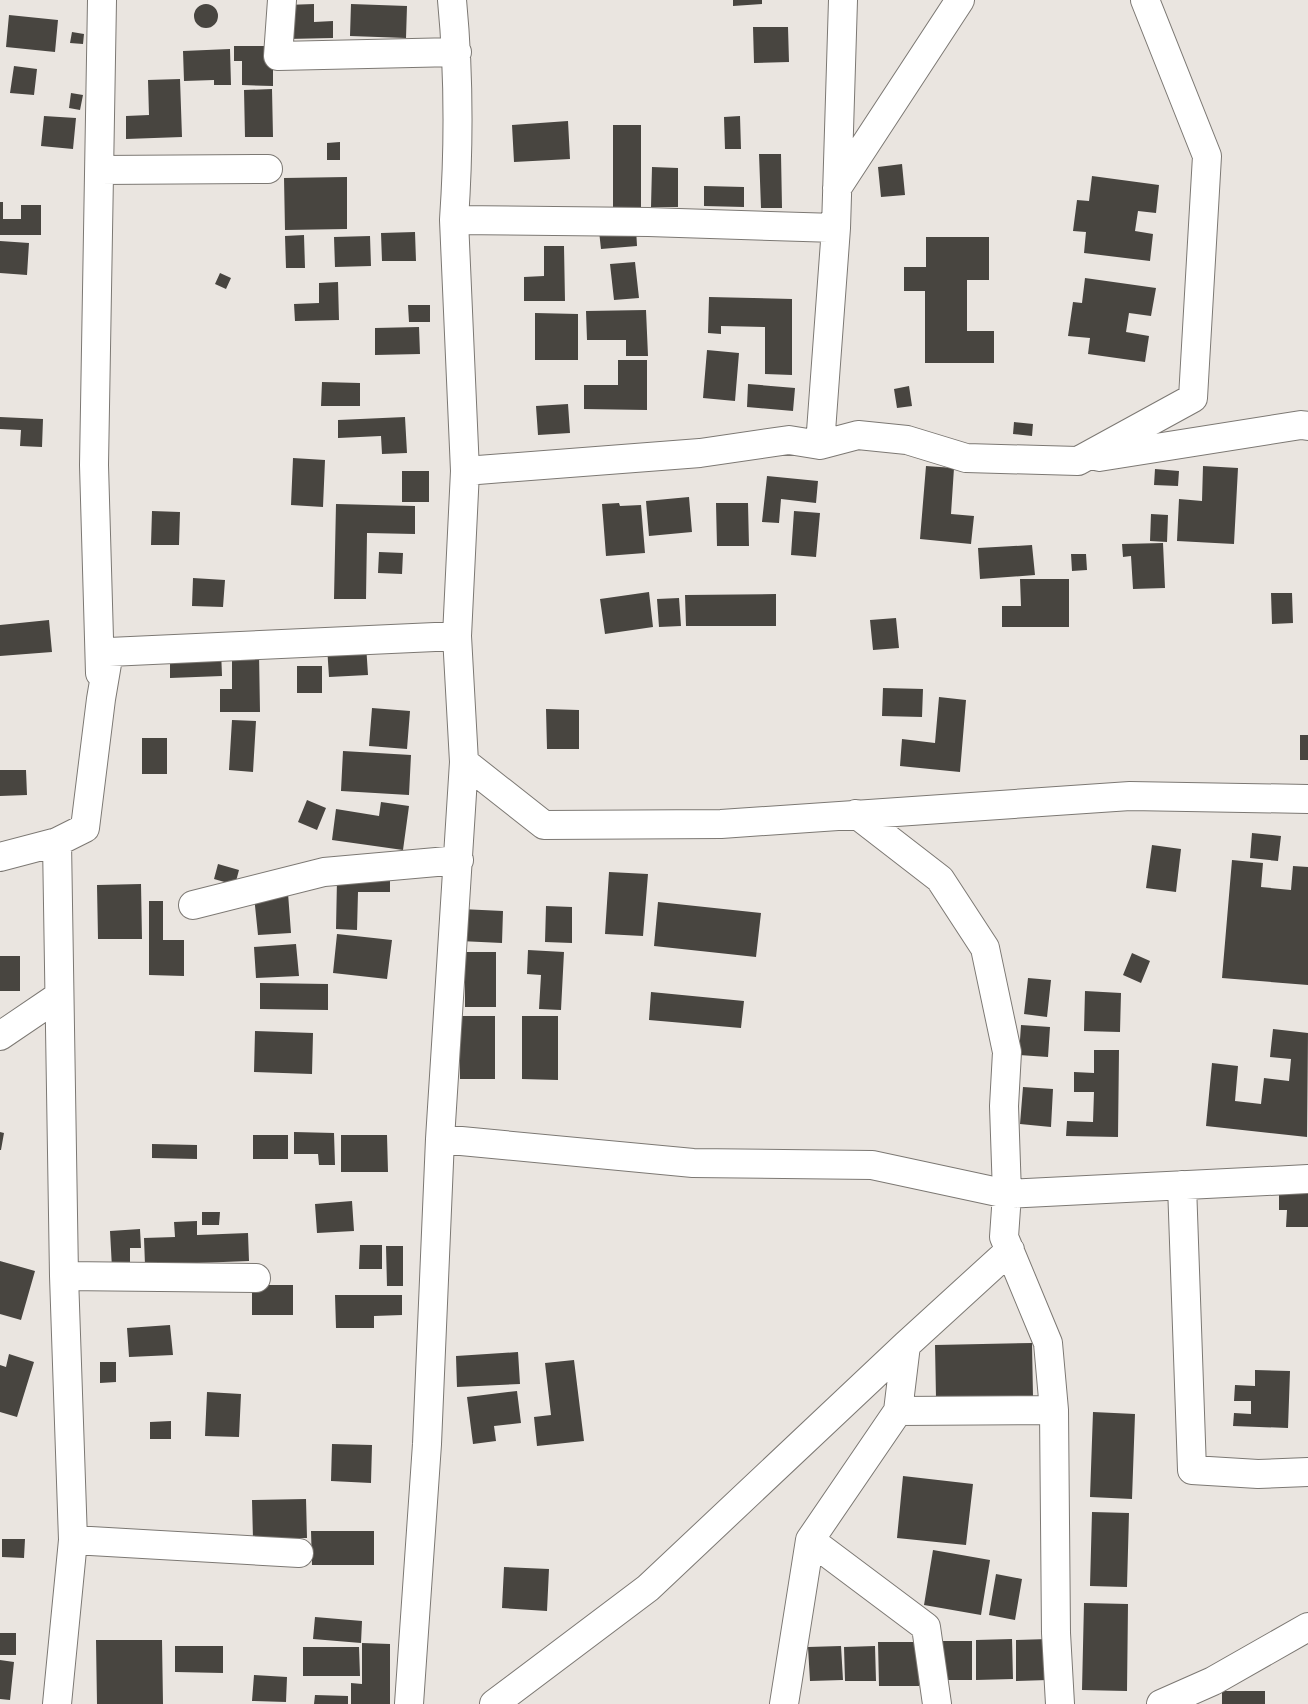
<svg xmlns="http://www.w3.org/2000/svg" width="1308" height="1704" font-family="'Exo 2',sans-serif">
	<rect width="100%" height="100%" fill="#eae5e0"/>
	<path fill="#484540" d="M733,0H762V4L733,6Z
		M314,4V22L333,21V38L287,39L286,5Z
		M351,4L407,6L406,38L350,36Z
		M194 16a12 12 0 1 1 24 0a12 12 0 1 1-24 0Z
		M9,15L58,20L55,52L6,47Z
		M753,27H788L789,62L754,63Z
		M72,32L84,34L83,44L70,43Z
		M234,46H273V86L242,85V61H234Z
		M230,49L231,85H214V80L184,81L183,51Z
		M14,66L37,69L34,95L10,93Z
		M180,79L182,137L126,139V116L149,115L148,80Z
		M272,89L273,137H245L244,90Z
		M71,93L83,95L80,110L69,108Z
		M44,116L76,118L73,149L41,146Z
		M740,116L741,149H725L724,117Z
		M568,121L570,159L514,162L512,125Z
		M613,125H641V214H613Z
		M340,142V160H327V143Z
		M759,154H781L782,208H761Z
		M902,164L905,195L881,197L878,167Z
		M652,167L678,168V207H651Z
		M1092,176L1159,185L1156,213L1138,211L1135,231L1153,234L1150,261L1084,253L1086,232L1073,231L1077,200L1089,201Z
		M347,177V229L285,230L284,178Z
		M704,186L744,187V207L704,206Z
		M0,202H3V219H21V205H41V235H0Z
		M636,228L637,246L601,249L599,231Z
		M415,232L416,261H382L381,233Z
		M304,235L305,268H286L285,236Z
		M370,236L371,266L335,267L334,237Z
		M926,237H989V280H967V331H994V363H925V291H904V267H926Z
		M0,241L29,243L27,275L0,273Z
		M544,246H564L565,301H524V277L544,276Z
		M635,262L639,298L614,300L610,264Z
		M220,273L231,278L226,289L215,284Z
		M1085,278L1156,288L1151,316L1129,313L1126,332L1149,336L1145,362L1088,354L1090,338L1068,336L1073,302L1082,303Z
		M338,282L339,320L295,321L294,304L319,303V283Z
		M709,297L792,299V375L765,374V327L721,326V334L708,333Z
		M408,305H430V322H409Z
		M646,310L648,356H626V340H587L586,311Z
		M535,313L578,314V360H535Z
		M419,327L420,354L375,355V328Z
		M707,350L739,353L735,401L703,398Z
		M618,360H647V410L584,409V385H618Z
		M322,382L360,383V406H321Z
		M748,384L795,388L793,411L747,407Z
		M909,386L912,406L897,408L894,389Z
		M568,404L570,433L538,435L536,406Z
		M0,417L43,419L42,447L20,446L21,430L0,429Z
		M405,417L407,453L382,454L381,436L338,438V420Z
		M1014,422L1033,424L1032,436L1013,434Z
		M293,458L325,460L323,507L291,505Z
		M926,466L954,468L951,514L974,516L971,544L920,539Z
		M1203,466L1238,468L1234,544L1177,541L1179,499L1202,501Z
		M1155,469L1179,471L1178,486L1154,485Z
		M402,471H429V502H402Z
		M767,476L818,481L816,503L781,499L779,523L762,522Z
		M689,497L692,532L649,536L646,501Z
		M619,503L620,506L641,505L645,553L606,556L602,504Z
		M716,503H748L749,546H717Z
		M336,504L415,506V534L367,533L366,599H334Z
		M152,511L180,512L179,545H151Z
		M794,511L820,513L816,557L791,555Z
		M1151,514L1168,515L1167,542L1150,541Z
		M1163,543L1165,588L1133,589L1131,556L1123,557L1122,544Z
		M1032,545L1035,575L980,579L978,548Z
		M379,552L403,553L402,574L378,573Z
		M1071,554H1086L1087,570L1072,571Z
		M193,578L225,580L223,607L192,606Z
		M1020,579H1069V627H1002V606H1021Z
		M649,592L653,627L605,634L600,599Z
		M1271,593H1292L1293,623L1272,624Z
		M776,594V626H686L685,595Z
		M679,598L681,626L659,627L657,599Z
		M896,618L899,648L873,650L870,620Z
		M49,620L52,652L0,656V625Z
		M366,644L368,675L329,677L327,646Z
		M221,650L222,676L170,678V652Z
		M232,653H259L260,712H220V689H232Z
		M297,666H322V693H297Z
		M883,688L923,689L922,717L882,716Z
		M939,697L966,700L960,772L900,766L902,739L935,743Z
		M372,708L410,711L407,749L369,746Z
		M546,709L579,710V749H547Z
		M232,720L256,721L253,772L229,770Z
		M1300,735H1308V760H1300Z
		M142,738H167V774H142Z
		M343,751L411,755L409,795L341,791Z
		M0,770H26L27,795L0,796Z
		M307,800L326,808L317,830L298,822Z
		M381,802L409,806L403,850L332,840L336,809L379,816Z
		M1252,833L1281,836L1278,861L1250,858Z
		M1152,845L1181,849L1176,892L1146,888Z
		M1232,860L1263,863L1261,887L1291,890L1293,866L1308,867V985L1222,978Z
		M218,864L239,870L235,885L214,879Z
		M609,872L648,874L643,936L605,934Z
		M337,879L390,881V892H358L357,930L336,929Z
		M141,884L142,939H98L97,885Z
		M288,893L291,933L258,935L254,896Z
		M149,901H163V940H184V976L149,975Z
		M658,902L761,913L756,957L654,946Z
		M546,906L572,907V943L545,942Z
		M461,909L503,911L502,943L460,941Z
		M337,934L392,940L387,979L333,973Z
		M296,944L299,976L256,978L254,947Z
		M528,950L564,952L561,1010L539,1009L541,975L527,974Z
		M465,952H496V1007H465Z
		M1132,953L1150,961L1141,983L1123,975Z
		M0,956H20V991H0Z
		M1028,978L1051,980L1047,1017L1024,1014Z
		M260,983L328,984V1010L260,1009Z
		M1085,991L1121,993L1120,1032L1084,1031Z
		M651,992L744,1001L741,1028L649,1020Z
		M459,1016H495V1079H460Z
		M522,1016H558V1080L522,1079Z
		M1021,1025L1050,1027L1048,1057L1019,1055Z
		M1273,1029L1308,1033L1307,1137L1206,1126L1212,1063L1238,1066L1235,1101L1261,1104L1264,1078L1289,1081L1291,1059L1270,1057Z
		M255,1031L313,1033L312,1074L254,1072Z
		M1094,1050H1119L1118,1137L1066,1136L1067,1121L1093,1122L1094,1092H1074V1072L1094,1073Z
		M1023,1087L1053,1089L1051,1127L1020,1124Z
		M0,1132L4,1133L1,1150H0Z
		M294,1132L334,1133L335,1165H319L318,1154H294Z
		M253,1135H288V1159H253Z
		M341,1135H387L388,1172H341Z
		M152,1144L197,1145V1159L152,1158Z
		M1279,1185H1308V1227H1286L1287,1210H1279Z
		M352,1201L354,1231L317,1233L315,1204Z
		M202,1212H220L219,1225H202Z
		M197,1221V1235L248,1233L249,1261L145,1265L144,1238L175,1237L174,1222Z
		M140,1229L141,1248H130V1268H112L110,1231Z
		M360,1245H382V1269H359Z
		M386,1246H403V1286H387Z
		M0,1261L35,1271L21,1320L0,1314Z
		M252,1285H293V1315H252Z
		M335,1295H402V1315L374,1316V1328H336Z
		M170,1325L173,1355L129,1357L127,1328Z
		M1032,1343L1033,1397L936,1398L935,1345Z
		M518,1352L520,1384L457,1387L456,1356Z
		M9,1354L34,1362L17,1417L0,1412V1365L6,1367Z
		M574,1360L584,1441L537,1446L534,1417L551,1415L545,1363Z
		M100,1362H116V1382L100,1383Z
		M1255,1370L1290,1371L1288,1428L1233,1426L1234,1413L1251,1414V1401H1234L1235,1385L1255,1386Z
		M517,1391L521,1423L494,1426L496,1441L473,1444L467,1397Z
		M207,1392L241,1394L239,1437L205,1436Z
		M1093,1412L1135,1414L1132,1499L1090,1497Z
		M171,1421V1439H150V1422Z
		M332,1444L372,1445L371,1483L331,1481Z
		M903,1476L973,1484L966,1545L897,1538Z
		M306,1499L307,1538L253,1539L252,1500Z
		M1092,1512L1129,1513L1127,1587L1090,1586Z
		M311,1531H374V1565H312Z
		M2,1539H25L24,1558L2,1557Z
		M933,1550L990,1560L981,1615L924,1605Z
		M504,1567L549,1569L547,1611L502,1608Z
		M996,1574L1022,1579L1015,1620L989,1615Z
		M1084,1603L1128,1604L1127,1691L1082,1690Z
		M315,1617L362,1621L361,1643L313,1639Z
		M0,1633H16V1655H0Z
		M1012,1639L1013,1679L976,1680V1640Z
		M1048,1639V1680L1016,1681V1640Z
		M96,1640H162L163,1704H97Z
		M936,1641H972V1680H937Z
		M878,1642H918L919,1686H879Z
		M362,1643L390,1644V1704H351V1683L362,1684Z
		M175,1646H223V1673L175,1672Z
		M841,1646L843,1680L810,1681L808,1647Z
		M875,1646L876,1681H845L844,1647Z
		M303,1647H359L360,1676H303Z
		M0,1660L14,1662L10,1700L0,1699Z
		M254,1675L287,1677L286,1702L252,1701Z
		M1222,1691H1265V1704H1222Z
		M315,1695L348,1696V1704H314Z"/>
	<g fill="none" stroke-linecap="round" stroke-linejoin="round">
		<g stroke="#7c7873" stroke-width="30">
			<path id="street" d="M282,0L278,56L457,52
				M452,0C459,73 459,147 454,220L465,471L457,636
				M99,170L268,169
				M837,188L960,0
				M454,220L648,222L836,228
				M820,445L836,228L843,0
				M1099,457L1301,425L1308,426
				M465,471L700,453L789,440L820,445L858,435L907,440L966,458L1078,461L1193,398L1207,156L1145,0
				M100,673L94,465L102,0
				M856,814L940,879L985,948L1007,1052L1004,1106L1007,1194L1004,1237L1048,1343L1054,1410L1056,1633L1060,1704
				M57,842L64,1276L73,1540L57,1704
				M0,857L57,842L85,828L101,699L109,652L457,636L464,762L544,825L721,824L1130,796L1308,799
				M193,905L324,872L459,860
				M0,1036L59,996
				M440,1139L693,1163L872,1165L1007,1194L1308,1179
				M1182,1185L1192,1470L1258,1474L1308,1472
				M64,1276L256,1278
				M898,1411L1054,1410
				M73,1540L299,1553
				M810,1540L926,1627L937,1704
				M409,1704L427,1444L440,1139L464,762
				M494,1704L648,1588L906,1345L1010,1250
				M784,1704L810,1540L898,1411L906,1345
				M1161,1704L1213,1681L1308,1627"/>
		</g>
		<use href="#street" stroke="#fff" stroke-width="28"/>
	</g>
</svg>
